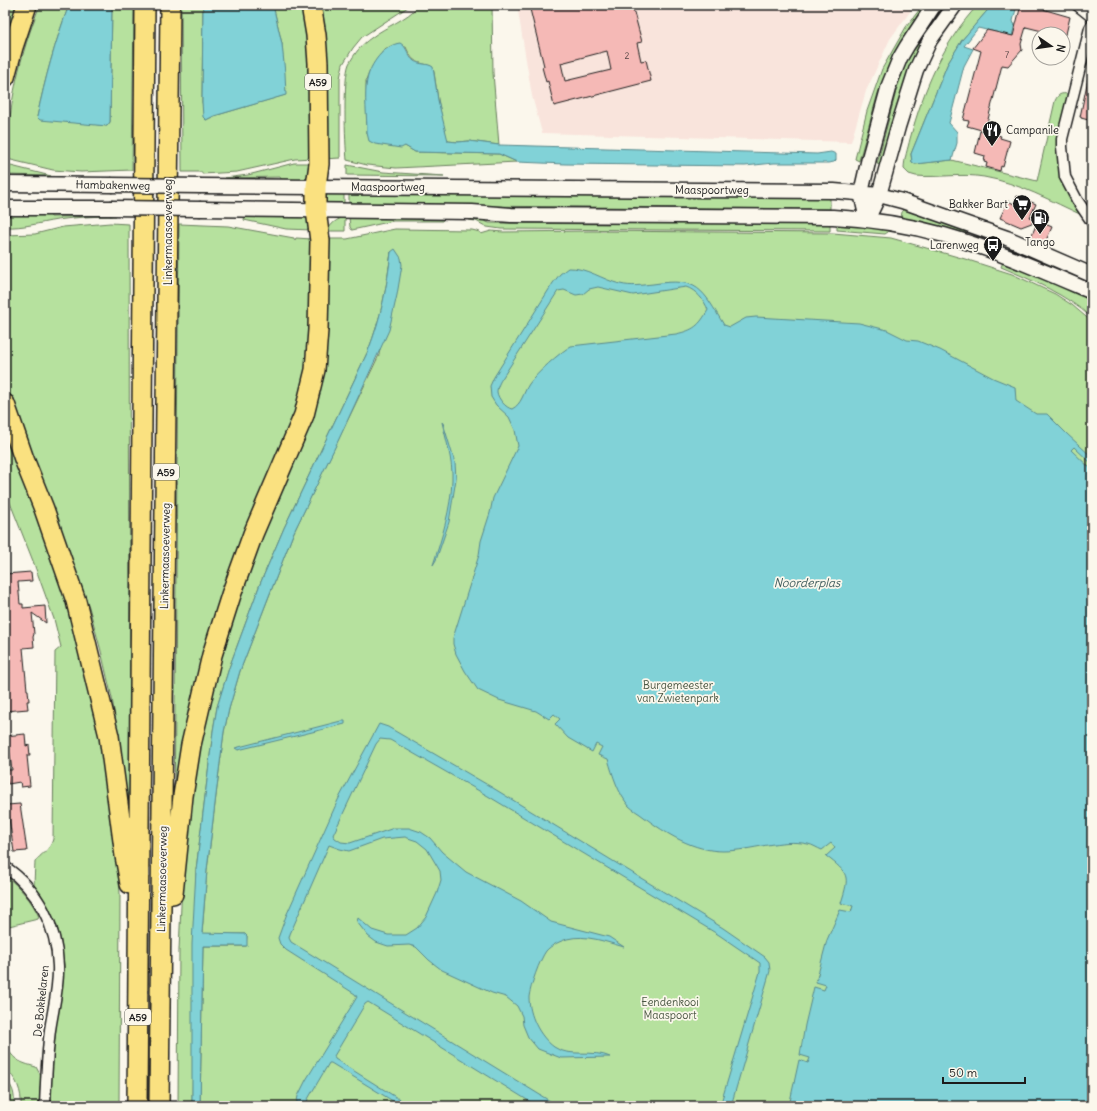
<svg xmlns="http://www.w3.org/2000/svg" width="1097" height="1111" font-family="Delius,sans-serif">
	<rect width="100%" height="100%" fill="#fbf7ec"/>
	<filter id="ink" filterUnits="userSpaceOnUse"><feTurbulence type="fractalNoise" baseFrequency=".025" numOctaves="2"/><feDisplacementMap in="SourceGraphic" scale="8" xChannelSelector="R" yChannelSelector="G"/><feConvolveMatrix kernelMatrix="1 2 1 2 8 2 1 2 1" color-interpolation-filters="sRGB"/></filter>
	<g filter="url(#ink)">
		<path fill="#f9e4dc" d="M517,5H915L890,39L866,91L851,142L542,133L532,96Z"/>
		<path fill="#b6e19e" stroke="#697e5d" d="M5,5H17L5,41Z
			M40,5H69C55,42 45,79 37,117L107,126L110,122L112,5H134L132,170L81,172L53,170L7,159C8,106 20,54 40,5Z
			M181,5H203L202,102L206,120L214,116L285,95L282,44L273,5H304L308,26L312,158L295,159L237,172L202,174V172H182Z
			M319,5H411L362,37L353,48L343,64L340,78V158L324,159Z
			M419,5H492L493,73L499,145L469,141L458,142L447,141L438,100L434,72L431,66C415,61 413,63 406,47L386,48C377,58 370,68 366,81L367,133L405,146L415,152L499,154L517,162L396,168L367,165L347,160C345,142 343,78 349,64C354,54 362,44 371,38C386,26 407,20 419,5Z
			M923,5H930L890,64L878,93L859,161L855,159L867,111L882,69L906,27Z
			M938,5H948L882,165L877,164L897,88L906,61Z
			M978,5H992L962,40L947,65L911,154L912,162L915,164L952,160L1037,181L1055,101C1058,94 1061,93 1068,94L1061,125L1059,155L1084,216C1051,201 1019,183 984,177C961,173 939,178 916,176L909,174L904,169C904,159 908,148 910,139C923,91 943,42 978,5Z
			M294,163H312L309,180L281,179L280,177L225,178L248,175Z
			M7,165L51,176L6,175Z
			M347,165L383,172L444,176L347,175Z
			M349,192L830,197V209L349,205Z
			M321,193H344V205L322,204Z
			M903,208L967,229L963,237L900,221Z
			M5,214H50L51,217L116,216C96,216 77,217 57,220C39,223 23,228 5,227Z
			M245,215L310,216L312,230L286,229L244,220Z
			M345,217V231H328C330,224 337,219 345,217Z
			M349,217H445L442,221H393L352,230L350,227Z
			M470,217H476L489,223L609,224L622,219L830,221V231L501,229L487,227L476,221L468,220Z
			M110,223L129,224L130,728L129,810L126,798L122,762L112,698L101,651L89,607L27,440L13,407L5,378V235L35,234L63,227Z
			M837,223L890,226L888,232L885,234L837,230Z
			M179,224L228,226L294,238V240H295L296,238L312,239V293L305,386L249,534L174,824Z
			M395,229L472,230L480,232L481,234L491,231L503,232L593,231L833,233L891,238L965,259L1012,274L1055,294L1072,305L1092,322V1106H200L203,946H246L247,936L245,934H202L207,870L218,779L224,732L229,709L240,671L293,534L379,355L391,252C387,287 381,318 368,351L284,528L260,584L229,668L217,707L213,731L196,870L192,1106H178L179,950L182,884L196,770L210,692L223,638L325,358L327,337L326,239H347Z
			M1003,262L1092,295V318C1065,294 1034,281 1001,267Z
			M5,431L55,555L92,685L114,823L120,893L119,1106H49L55,1037L58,1005L63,982L64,965L61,941L56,923L46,903L34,885L35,862C41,853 50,851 53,839L55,652L61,647L54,619L33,561L5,490Z
			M5,875C19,887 32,900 39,917L38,919L5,927Z
			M5,1046C16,1061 18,1062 36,1067L41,1076L39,1106H21C22,1092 17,1078 5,1069Z
			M5,1078C13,1088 15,1093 14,1106H5Z"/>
		<path fill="#81d2d7" stroke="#59898c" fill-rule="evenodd" d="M69,5H112L110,122L107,126L40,120L37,117C45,79 55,42 69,5Z
			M203,5H273L282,44L285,73L286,95L214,116L206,120L203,117L202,102Z
			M992,5H1017L1013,21L1014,24H1015L1012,36L978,28L964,46L973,49L964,66L949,123L957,132V143L952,160L915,164L912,162L911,154L947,65L962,40Z
			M400,43C408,47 407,56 414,61C420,65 428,63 433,67L438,100L448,141L458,142L469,141L499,145L817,154L831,152L836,154V160L834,162L828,163H774L745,166L565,164L517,162L499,154L415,152L405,146L401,148L375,144L369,141L367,133C367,117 364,96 367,80C370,64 384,45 400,43Z
			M395,249L401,258L402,265L397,295L389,330L339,439L293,534L240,671L229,709L224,732L218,779L207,870L202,933L245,934L247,936V946H203L200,1106H192V944L196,870L213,731L217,707L229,668L260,584L284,528L368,351C381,318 387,287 391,252Z
			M568,268C586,267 603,280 620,284C632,287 642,285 653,284C699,277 702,289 724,325L730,327L746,318L756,317L859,323L887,330L907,340L918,341L940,350L993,378L1015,387L1016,401L1036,414H1047L1067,434L1092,457V464L1074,447L1071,450L1092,470V1106H789L799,1060L808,1063L810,1058L800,1055L805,1025L814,987L824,990L826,985L816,982L827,940L840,910L851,912L853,906L841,903C850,875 849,874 826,856L835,848L831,843L822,850C817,848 813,845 808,844C780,838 752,851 723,851C694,851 666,834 644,817C639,813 633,810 629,806C618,793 613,776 608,759L598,755L602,747L596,744L592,752L568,738L555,724L560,719L554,714L549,719L536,711L499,700L478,690L465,671L456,654L453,644V638L479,555L481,541L490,513L493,498L518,446L515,430L509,417L496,405L491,397L490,386L494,377L553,283L560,274ZM598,287L633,295L686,287C696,290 705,301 708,310C699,326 694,330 676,334L571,346C559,353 537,373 529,384C523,393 522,404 512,409C506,408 498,399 497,392C497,387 500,381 503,377L558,291L564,290L576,295L583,294L589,289Z
			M442,422L443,423L455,463L456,479L449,522L436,560L433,565C442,537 451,509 452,480C453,461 446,440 442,422Z
			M341,721H345V724L238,750L235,748Z
			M379,724L388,727L493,788L723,928L765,957L769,962L770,971L731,1106H720L760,972V963L719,935L488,796L390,740L380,739L376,744L333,835L335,838L341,842L350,843L394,828H409L421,832L430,838L442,852L466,872L521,901L551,922L609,937L624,947C606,942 586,934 567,939C561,941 551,945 546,951C540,959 530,987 529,997C529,1015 539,1036 554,1047C569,1058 594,1049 610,1057L561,1058L538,1049L528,1037L523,1025L522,1016L517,1006L506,997L492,993L442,970L429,960L416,947L409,945L388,946L376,942L368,936L357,922L358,918L372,930L388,935H406L417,928L426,917L437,893L441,880L440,871L427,849L417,841L405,837L382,839L349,851L340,849L329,845L290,934L289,938L291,942L558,1106H537L368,1002L365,1004L334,1056L335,1059L410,1106H401L331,1063H329L308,1099L306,1106H296L298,1096L306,1080L357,997L355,994L286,950L280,944L278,938L286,916L338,800Z"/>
		<path fill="#f5b9b6" stroke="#1c1c1c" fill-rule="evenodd" d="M529,5H632L642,42L637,43L641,61L646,60L651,81L554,106L548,81L546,82L542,67L544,66ZM607,51L611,70L565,81L561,63Z
			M1021,5H1040L1039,8L1070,17L1066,34H1054L1026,27L1021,44L1022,50L1008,66L1002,65L985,131L967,126L969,121L963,120L981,51L973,48L987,30L1013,36Z
			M1088,79L1092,80V121L1081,118V117H1080Z
			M980,131L1001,136L1000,138L1010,141L1003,167L1001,166L1000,171L986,167L987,163L984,162L985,156L975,153Z
			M1017,196L1036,204L1030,217L1037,221L1021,227L1000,218L1008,201L1014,204Z
			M1038,221L1052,227L1044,245L1030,239Z
			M31,572L32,581L18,582L20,604H23V608L45,606L46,623L32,613L34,634L33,637L34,647L23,648L27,690H28L29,701H27L28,709L5,711V574Z
			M25,734L26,746L29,745L30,756H27L30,786L21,787L20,782L8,784L6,770H12L9,748L5,749V736Z
			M20,804L27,851L14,852L7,805Z"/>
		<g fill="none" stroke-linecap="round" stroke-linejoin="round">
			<g stroke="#1c1c1c" stroke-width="13">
				<path id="street" d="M1077,5L1092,17
					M1092,25L1090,28L1062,139V147L1065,177L1077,200L1092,222
					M5,867C38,889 57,927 58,966C59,987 53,1009 50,1030C47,1055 46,1080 45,1106"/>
			</g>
			<g stroke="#1c1c1c" stroke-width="17">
				<path id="secondary" d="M5,184L111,185
					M201,186L834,191L879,195L902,201L1007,238L1092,275
					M5,208H110
					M201,209L472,212L511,215L833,217C871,219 908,225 944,235C993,249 1045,272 1092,292
					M867,220L879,195L898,127L916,70L930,40L955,5
					M867,220L861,193L869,158L889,85L900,58L907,46L934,5"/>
			</g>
			<g stroke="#1c1c1c" stroke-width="22">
				<path id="highway" d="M5,77L13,47L27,5
					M5,404L24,459L44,509L76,601L109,736L125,856L130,884
					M173,894L183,796L191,745L212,655L231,595L253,534L304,415L315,370L318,330L320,241L316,210V186L319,164L318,63L316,35L311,5
					M137,1106L145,5
					M159,1106L170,5"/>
			</g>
			<use href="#street" stroke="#fbf7ec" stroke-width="10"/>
			<use href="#secondary" stroke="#fbf7ec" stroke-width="14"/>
			<use href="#highway" stroke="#fae180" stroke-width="19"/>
			<g stroke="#1c1c1c" stroke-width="17" stroke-linecap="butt">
				<path id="secondary-bridge" d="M111,185L201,186
					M110,208L201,209"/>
			</g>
			<use href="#secondary-bridge" stroke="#fbf7ec" stroke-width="14"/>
		</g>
	</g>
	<defs>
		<g id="restaurant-pin" transform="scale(1)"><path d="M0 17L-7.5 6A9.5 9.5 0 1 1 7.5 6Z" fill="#1c1c1c" stroke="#fbf7ec"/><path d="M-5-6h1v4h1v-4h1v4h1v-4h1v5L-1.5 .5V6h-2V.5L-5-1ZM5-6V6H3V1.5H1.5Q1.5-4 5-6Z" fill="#fff"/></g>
		<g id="supermarket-pin" transform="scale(1)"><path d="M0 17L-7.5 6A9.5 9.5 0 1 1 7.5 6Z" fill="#1c1c1c" stroke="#fbf7ec"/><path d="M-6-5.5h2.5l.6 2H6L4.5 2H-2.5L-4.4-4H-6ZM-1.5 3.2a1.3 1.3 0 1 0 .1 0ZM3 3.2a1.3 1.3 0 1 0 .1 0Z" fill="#fff"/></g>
		<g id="fuel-pin" transform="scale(1)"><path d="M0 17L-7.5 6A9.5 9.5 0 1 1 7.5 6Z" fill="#1c1c1c" stroke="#fbf7ec"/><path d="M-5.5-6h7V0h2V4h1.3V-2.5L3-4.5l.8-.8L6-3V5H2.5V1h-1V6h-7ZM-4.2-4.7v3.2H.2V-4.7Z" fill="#fff"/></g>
		<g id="bus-pin" transform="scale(1)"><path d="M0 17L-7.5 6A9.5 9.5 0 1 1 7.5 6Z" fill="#1c1c1c" stroke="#fbf7ec"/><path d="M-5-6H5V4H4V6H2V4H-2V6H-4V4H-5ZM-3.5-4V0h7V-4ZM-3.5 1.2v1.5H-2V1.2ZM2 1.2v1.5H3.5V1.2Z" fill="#fff"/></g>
	</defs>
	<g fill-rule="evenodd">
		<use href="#restaurant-pin" x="992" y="130"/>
		<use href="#supermarket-pin" x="1022" y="204"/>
		<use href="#fuel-pin" x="1040" y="218"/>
		<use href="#bus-pin" x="993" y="245"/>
	</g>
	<g text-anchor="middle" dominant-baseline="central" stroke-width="3.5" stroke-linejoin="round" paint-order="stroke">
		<g font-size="9" fill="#524342">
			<text x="1007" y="54">7</text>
			<text x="627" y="55">2</text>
		</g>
		<g fill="#fbf7ec" stroke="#5f5e5a" stroke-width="1">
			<rect x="305" y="74" width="26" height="16" rx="3"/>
			<rect x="153" y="464" width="26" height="16" rx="3"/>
			<rect x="125" y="1009" width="26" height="16" rx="3"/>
		</g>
		<g font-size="10" font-weight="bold" fill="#1c1c1c">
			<text x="318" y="82">A59</text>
			<text x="166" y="472">A59</text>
			<text x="138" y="1017">A59</text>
		</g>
		<g font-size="11" fill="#1c1c1c" stroke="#fbf7ec" text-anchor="end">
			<text x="1006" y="130" text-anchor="start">Campanile</text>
			<text x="1008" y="204">Bakker Bart</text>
			<text x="1040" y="242" text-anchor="middle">Tango</text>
			<text x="979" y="245">Larenweg</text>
		</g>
		<g font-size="11" fill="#1c1c1c" stroke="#fbf7ec">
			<text transform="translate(113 185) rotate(1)">Hambakenweg</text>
			<text x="388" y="187">Maaspoortweg</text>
			<text x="712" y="190">Maaspoortweg</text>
			<text transform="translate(168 232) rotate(-90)">Linkermaasoeverweg</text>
			<text transform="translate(165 556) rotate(-89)">Linkermaasoeverweg</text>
			<text transform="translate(162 879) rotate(-89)">Linkermaasoeverweg</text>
			<text transform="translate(41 1001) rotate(-84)">De Bokkelaren</text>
		</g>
		<g font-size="11" fill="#4a5743" stroke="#fbf7ec">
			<text x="678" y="685">Burgemeester<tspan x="678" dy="13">van Zwietenpark</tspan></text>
			<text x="670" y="1002">Eendenkooi<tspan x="670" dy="13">Maaspoort</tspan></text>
		</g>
		<g font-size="12" font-style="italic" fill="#3f5c5d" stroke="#fbf7ec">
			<text x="807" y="582">Noorderplas</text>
		</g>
	</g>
	<rect width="1097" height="1111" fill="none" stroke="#fbf7ec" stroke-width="20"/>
	<rect x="10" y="10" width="1077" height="1091" fill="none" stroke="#1c1c1c" stroke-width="1.5" filter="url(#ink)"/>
	<g transform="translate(1051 46) rotate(103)"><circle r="19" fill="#fbf7ec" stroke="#a29f99"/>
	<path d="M0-3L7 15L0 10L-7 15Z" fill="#1c1c1c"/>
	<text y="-6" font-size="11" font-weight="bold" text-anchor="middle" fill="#1c1c1c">N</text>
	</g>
	<path d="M943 1077v6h82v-6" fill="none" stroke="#1c1c1c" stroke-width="2"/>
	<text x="949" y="1077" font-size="12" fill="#1c1c1c" stroke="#fbf7ec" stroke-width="3" paint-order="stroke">50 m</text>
</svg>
